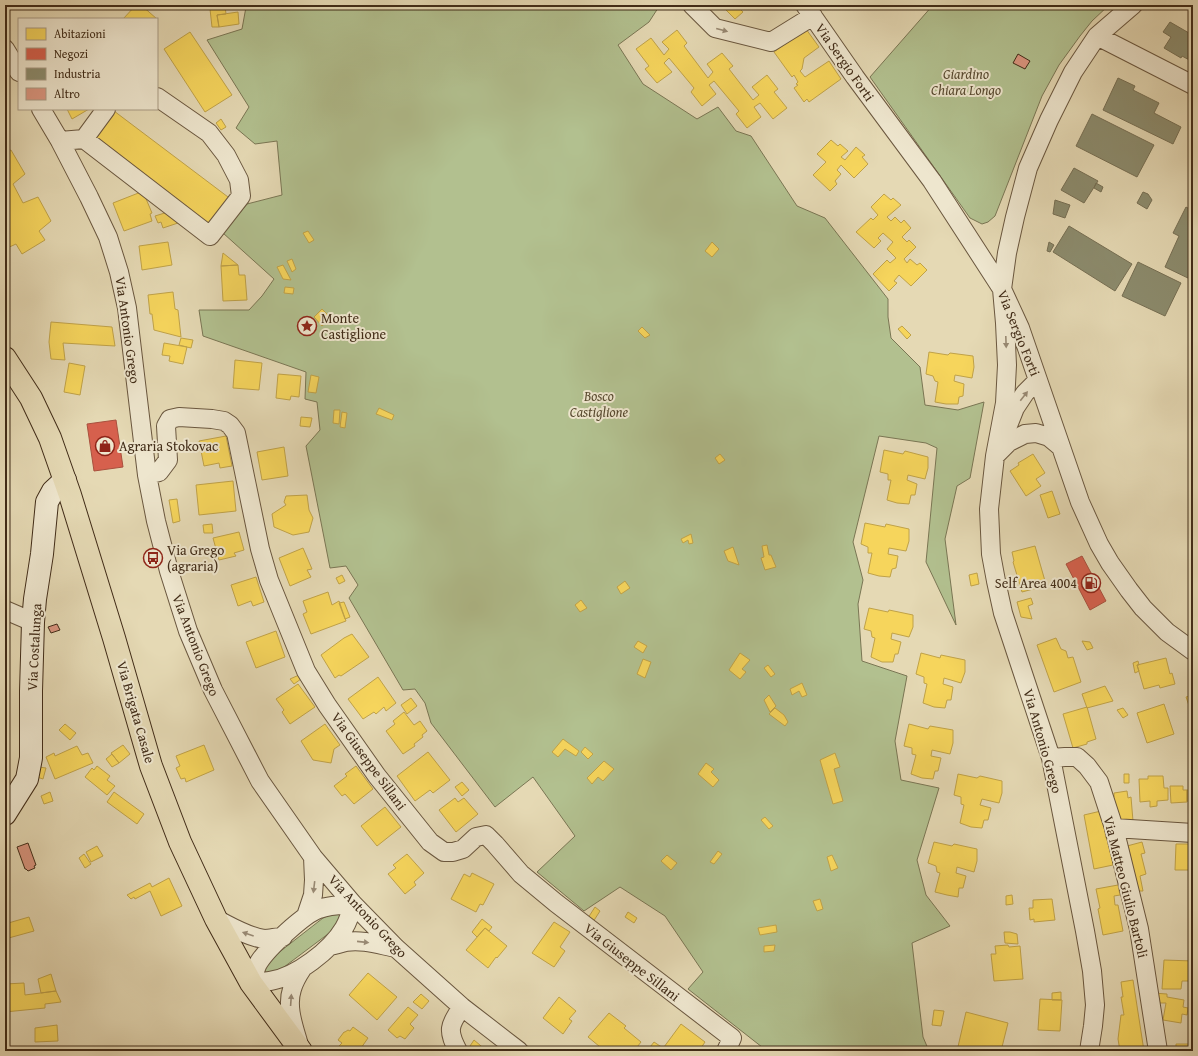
<svg xmlns="http://www.w3.org/2000/svg" width="1198" height="1056" font-family="'Gentium Book Plus',serif">
	<rect width="100%" height="100%" fill="#e5d9b4"/>
	<filter id="stains"><feTurbulence type="fractalNoise" baseFrequency=".005" numOctaves="4"/><feColorMatrix values="0 0 0 0 .2 0 0 0 0 .09 0 0 0 0 .02 0 0 0 .5 -.17"/></filter>
	<radialGradient id="worn" r=".72"><stop offset=".6" stop-color="#630" stop-opacity="0"/><stop offset="1" stop-color="#630" stop-opacity=".3"/></radialGradient>
	<path fill="#b2c08f" stroke="#7a7654" d="M248,5H660L649,22L618,45L643,84L697,119L718,107L736,131L751,136L797,206L825,218L888,299V317L891,338L920,367L925,405L958,410L984,402L970,478L957,486L945,539L956,625L926,562L937,448L926,443L879,436L853,542L863,580L858,604L862,661L907,676L895,741L901,780L939,788L917,860L926,895L950,926L912,943L923,1037L929,1051H767L688,989L703,972L665,916L620,887L584,911L537,872L575,836L533,777L495,807L431,723L425,703L415,689L403,690L349,598L358,585L346,566L330,568L306,446L320,430L317,402L305,399L306,372L203,336L199,310H249L262,296L274,279L223,233L247,204L282,195L277,141L255,144L236,128L249,107L207,40L242,29L246,7Z
		M933,5H1109L1092,21L1080,36L1059,65L1042,96L995,216L988,222L982,224L970,218L870,77Z
		M343,912L332,931L280,970L272,973L264,972L266,964L273,957L323,918L333,913Z"/>
	<path fill="#f6d55c" stroke="#c0a248" d="M136,5H141L157,19H123Z
		M721,5H745L740,9L743,12L735,19Z
		M225,6L226,14L217,15L219,27H212L210,9Z
		M238,12L239,24L219,27L217,15Z
		M806,29L819,47L804,58L802,69L800,71L805,77L829,61L841,79L809,102L807,99L804,102L794,88L798,85L796,84L798,82L794,75L792,77L774,52Z
		M677,30L687,43L684,46L708,78L713,72L707,64L722,53L733,66L729,69L753,100L759,95L752,87L767,75L778,89L774,92L787,108L773,119L760,103L754,107L761,117L747,128L736,114L739,111L714,81L709,85L716,94L702,106L691,92L694,88L669,58L664,63L672,72L657,83L645,69L649,66L636,49L651,38L664,55L669,49L662,42Z
		M190,32L232,95L205,112L164,49Z
		M67,109H89L72,119Z
		M114,111L232,200L212,227L94,137Z
		M221,119L226,127L221,130L216,123Z
		M831,140L838,146L840,144L848,151L841,157L845,160L856,147L865,155L862,157L868,164L854,178L841,165L837,170L841,174L835,181L837,184L830,191L813,175L826,162L817,154Z
		M11,150L25,174L13,184L23,203L38,197L51,221L39,231L45,240L22,254L16,244L5,249V152Z
		M141,192L144,194L152,213L150,214L152,221L124,231L113,203Z
		M884,194L891,200L893,198L901,205L887,217L891,221L895,217L901,223L904,220L911,228L902,237L907,242L909,240L916,247L904,259L907,263L910,259L917,265L920,263L927,270L911,286L899,275L894,281L897,283L889,291L873,274L887,260L890,263L896,258L887,249L893,242L883,233L878,238L881,241L874,248L856,232L871,218L873,220L878,215L871,207Z
		M168,212L181,222L163,228L161,222L158,223L155,216Z
		M308,231L314,240L309,243L303,233Z
		M168,242L172,265L142,270L139,246Z
		M712,242L719,249L712,257L705,251Z
		M223,253L238,265L221,266Z
		M292,259L296,269L292,272L287,261Z
		M238,265L239,275H245L247,300L223,301L221,266Z
		M283,265L291,280L283,279L277,267Z
		M285,287L294,288L293,294L284,293Z
		M173,292L175,309L178,310L181,337L154,330L152,314H150L148,295Z
		M322,309L331,318L322,326L314,317Z
		M51,322L112,327L115,346L63,343L65,360L51,359L49,342Z
		M902,326L911,335L907,339L898,329Z
		M642,327L650,335L645,338L638,331Z
		M181,338L193,340L191,348L179,345Z
		M164,343L187,347L183,364L169,361L170,356L162,355Z
		M929,352L948,355L950,353L973,356L974,367L972,378L955,375L954,381L964,384L963,396L959,397L958,404H946L935,402L938,382L935,381L933,376L926,374Z
		M235,360L262,363L259,390L233,388Z
		M69,363L85,366L80,395L64,392Z
		M278,374L301,376L299,397L291,396L290,400L276,398Z
		M311,375L319,377L316,393L308,392Z
		M379,408L394,415L392,420L376,414Z
		M334,410H340L339,424L333,423Z
		M342,412L347,413L345,428L340,427Z
		M301,417L312,418L310,427L300,426Z
		M226,436L232,466L220,468L219,463L204,466L199,441Z
		M284,447L288,476L262,480L257,452Z
		M884,450L903,454L905,451L928,457V468L925,479L908,475L907,480L917,484L915,495H911L909,504L897,503L887,500L891,480H888V474L880,472Z
		M720,454L725,460L719,464L715,458Z
		M1033,454L1045,473L1036,479L1041,486L1026,496L1010,471L1019,465L1018,463Z
		M233,481L236,511L199,515L196,485Z
		M1052,491L1060,514L1048,518L1040,495Z
		M307,495L309,510L313,518L309,532L293,535L274,527L272,514L286,505L284,502L286,496Z
		M177,499L180,521L173,523L169,500Z
		M865,523L885,527L886,524L909,529V541L906,551L889,548L888,554L898,556L896,568L892,569L890,577L879,576L868,573L872,553H868V547L861,544Z
		M212,524L213,533H204L203,525Z
		M239,532L244,550L234,553L236,556L219,560L213,538Z
		M691,534L693,543L689,544L688,540L683,543L681,539Z
		M767,545L769,555H771L776,567L765,570L761,558L764,557L762,546Z
		M1035,546L1045,581L1036,584L1037,588L1022,592L1013,562L1014,561L1012,552Z
		M733,547L739,565L728,561L724,551Z
		M303,548L312,569L307,570L311,577L290,586L279,558Z
		M977,573L979,584L971,586L969,575Z
		M342,575L345,581L339,584L336,578Z
		M256,577L264,602L253,606L251,601L238,606L231,585Z
		M625,581L630,588L621,594L617,587Z
		M328,592L332,605L339,601L346,621L311,634L303,614L307,612L303,601Z
		M1031,598L1033,604L1028,606L1032,619L1021,617L1017,602Z
		M581,600L587,608L580,612L575,605Z
		M344,602L350,617L345,619L339,603Z
		M869,608L888,612L889,610L913,615V627L909,637L892,633L891,639L901,642L898,654H895L893,662H882L871,657L875,638L872,637L871,631L864,629Z
		M276,631L285,657L256,668L246,642Z
		M352,634L369,657L341,676L339,675L335,678L321,655L344,638Z
		M1056,638L1061,649L1066,651L1068,658L1073,657L1081,682L1054,692L1037,645Z
		M638,641L647,646L643,653L634,647Z
		M1082,641L1090,642L1093,648L1087,650Z
		M740,653L750,660L742,669L746,672L740,679L729,670Z
		M921,653L940,658L941,655L965,660V672L961,683L944,678L943,684L953,687L951,700H947L945,708L934,707L923,703L927,684L924,683V677L916,674Z
		M1166,658L1170,674L1172,673L1175,684L1160,688L1159,685L1144,689L1137,665Z
		M643,659L651,662L645,678L637,674Z
		M1138,661L1139,665H1137L1139,671L1135,673L1133,663Z
		M768,665L775,674L771,677L764,668Z
		M299,675L301,679L294,684L290,679Z
		M378,677L396,703L386,711L384,707L376,714L374,712L363,719L348,699Z
		M802,683L807,695L802,697L799,691L792,695L790,689Z
		M298,684L315,707L290,724L282,712L284,710L276,699Z
		M1105,686L1113,701L1087,708L1082,694Z
		M769,695L776,706L770,712L764,700Z
		M1193,695V717L1186,697Z
		M411,698L417,706L407,714L401,705Z
		M1164,704L1174,734L1147,743L1137,713Z
		M1087,707L1096,739L1087,742V744L1073,748L1063,714Z
		M775,708L784,715L788,722L785,726L769,714Z
		M1123,708L1128,715L1123,718L1117,710Z
		M404,712L414,725L420,721L427,731L422,735L423,737L414,744L415,746L403,754L386,731L395,724L393,721Z
		M65,724L76,733L70,740L59,730Z
		M325,724L340,745L334,749L331,763L313,760L301,741Z
		M909,724L928,729L930,726L953,730V743L950,754L932,750L931,756L941,758L938,771H935L933,779L922,778L911,774L916,755L912,754V748L904,746Z
		M563,739L579,751L576,756L565,749L558,757L552,752Z
		M123,745L130,754L119,763L111,753Z
		M204,745L214,770L186,782L185,778L181,779L176,768L180,766L176,756Z
		M77,746L82,755L88,753L93,763L55,779L46,757L54,753L55,756Z
		M585,747L593,754L588,759L581,752Z
		M428,752L450,780L433,793L430,790L415,801L397,776Z
		M835,753L840,767L834,769L843,801L833,804L820,760Z
		M112,754L119,763L112,767L106,759Z
		M604,761L614,769L603,781L598,777L592,784L587,778Z
		M706,763L714,769L711,772L719,780L713,787L698,774Z
		M97,766L110,776L107,780L115,786L107,795L85,777L92,768L94,770Z
		M356,766L373,789L354,804L345,794L342,796L334,786L347,776L345,774Z
		M39,767L46,768L43,779L37,777Z
		M958,774L977,778L980,776L1002,781V793L999,803L982,799L980,805L991,808L988,820H984L982,828L971,827L960,823L964,805L961,804V797L954,795Z
		M1124,774H1129V783H1124Z
		M1148,776H1163L1164,788H1168V800L1157,801V806L1150,807V801L1140,802L1139,779H1148Z
		M462,782L469,790L462,796L455,787Z
		M1170,786H1183V790H1187V802L1171,803Z
		M1187,790H1193V801H1187Z
		M1127,791L1128,798L1131,797L1133,821L1117,824L1109,798L1114,797V793Z
		M50,792L53,801L44,804L41,796Z
		M114,792L144,814L137,824L107,802Z
		M455,798L458,802L464,798L478,814L456,832L439,810Z
		M385,807L401,827L377,846L361,826Z
		M1101,811L1106,838H1109L1113,865L1094,869L1084,815Z
		M765,817L773,826L769,829L761,820Z
		M934,842L952,846L954,844L977,849V861L974,872L957,867L956,873L966,876L963,888H959L958,897L947,895L935,892L940,873L937,872L936,866L928,863Z
		M1142,842L1145,853L1141,854L1146,874L1140,876L1143,891H1135L1127,846Z
		M1176,844H1193V870H1175Z
		M97,846L103,856L91,862L86,852Z
		M718,851L722,854L714,864L710,862Z
		M84,854L91,864L85,868L79,858Z
		M407,854L424,873L414,882L416,885L405,894L388,874L396,868L393,865Z
		M667,855L677,863L671,870L661,861Z
		M832,855L838,868L831,871L827,857Z
		M472,873L494,884L483,905L480,904L476,912L451,899L464,874L470,877Z
		M169,878L182,906L161,916L150,891L135,899L134,897L131,899L127,895L150,883L152,887Z
		M1118,885L1120,895L1114,896L1115,905H1118L1123,931L1103,935L1098,909L1100,908L1096,889Z
		M1012,895L1013,904L1006,905V896Z
		M820,899L823,909L817,911L813,901Z
		M1052,899L1055,920L1034,922V919L1030,920L1029,908H1033V900Z
		M595,907L600,911L593,922L588,918Z
		M628,912L637,918L634,923L625,917Z
		M29,917L34,931L5,939V924Z
		M482,919L492,927L489,931L485,928L477,937L472,932Z
		M554,922L570,932L560,947L565,951L554,967L532,953Z
		M776,925L777,932L760,935L758,928Z
		M485,928L507,946L497,958L496,957L488,968L466,950Z
		M1004,932H1010L1017,934L1018,944L1005,943Z
		M775,945L774,951L764,952V946Z
		M1008,945L1009,947L1020,946L1023,979L994,981L991,954H996L995,946Z
		M1164,960L1193,961V981H1182L1181,989H1162Z
		M368,973L397,997L377,1020L349,995Z
		M51,974L56,991L41,993L38,979Z
		M1133,980L1144,1051H1120L1118,1039L1121,1015H1124L1121,997H1123L1121,982Z
		M5,983V984L24,983L25,995L56,991L61,1002L45,1004V1008L5,1012Z
		M1061,992V1000H1052V993Z
		M1153,993L1167,994V997L1184,1000L1183,1007L1188,1008L1187,1015L1182,1014L1181,1023L1163,1020L1166,1003H1154Z
		M421,994L429,1001L422,1009L413,1002Z
		M559,997L576,1011L569,1019L572,1021L563,1034L543,1018Z
		M1040,999L1062,1000L1060,1031L1038,1030Z
		M408,1007L418,1015L410,1024L414,1028L405,1039L400,1036L397,1038L388,1030Z
		M934,1010L944,1011L941,1026L932,1025Z
		M966,1012L1008,1023L1001,1051H957Z
		M609,1013L626,1026L624,1028L641,1042L634,1051H605L588,1037Z
		M681,1024L705,1042L699,1051H693L690,1049L688,1051H669L664,1047Z
		M57,1025L58,1041L35,1042V1028Z
		M353,1027L368,1038L359,1051H343L338,1047L342,1043L338,1040L344,1032H345L348,1030L350,1031Z
		M474,1040L487,1051H476L470,1046Z
		M654,1042L663,1048L661,1051H647Z
		M1176,1044H1193V1051H1176Z"/>
	<path fill="#d6604d" stroke="#a9503d" d="M116,420L123,467L94,471L87,424Z
		M1082,556L1106,601L1090,610L1066,564Z"/>
	<path fill="#8c8c6e" stroke="#766f54" d="M1170,22L1189,33L1193,26V62L1182,56L1181,58L1164,48L1171,37L1163,32Z
		M1118,78L1135,86L1133,90L1159,103L1154,113L1181,127L1173,144L1103,110Z
		M1092,114L1154,145L1137,177L1076,146Z
		M1074,168L1098,181L1084,203L1061,190Z
		M1096,183L1103,187L1101,192L1094,188Z
		M1143,192L1148,194L1152,200L1147,209L1137,203Z
		M1055,200L1070,205L1065,218L1053,214Z
		M1186,207L1193,211V273L1190,279L1165,267L1179,236L1173,233Z
		M1069,226L1132,264L1115,291L1053,252Z
		M1049,242L1054,245L1050,252L1047,251Z
		M1138,262L1181,283L1165,316L1122,296Z"/>
	<path fill="#db9680" stroke="#412c18" d="M1018,54L1030,61L1025,69L1013,63Z
		M57,624L60,630L51,633L48,627Z
		M28,843L36,865L34,866L35,868L28,871L26,869H25L17,847Z"/>
	<g fill="none" stroke-linecap="round" stroke-linejoin="round">
		<g stroke="#6a573f" stroke-width="20">
			<path id="street" d="M692,5L715,28L771,42L813,16
				M805,5L855,77L932,181L1002,289L1020,328L1080,502L1099,544L1110,563L1129,590L1143,608L1167,632L1193,651
				M1097,36L1193,85
				M5,49L19,72
				M41,109L60,141L89,197L108,237L119,272L127,308L147,475L156,521L169,571L188,631L213,690L260,781L313,857L353,904L396,948L462,1007L519,1051
				M84,139L106,109
				M60,141L84,139L210,236L241,196L239,180L226,155L209,133L157,97
				M1007,428L1015,408L1025,393L1038,380
				M995,456L1009,442L1025,434L1036,433L1049,437L1061,447
				M147,475L159,472L168,460L166,426L170,419L179,417L212,419L224,421L230,425L236,433L260,549L269,580L306,671L327,705L377,776L430,842L444,852H453L463,849L476,837L486,835L495,844L521,874L556,903L732,1038L726,1051
				M5,610L33,622
				M1051,758L1065,757H1077L1087,766L1099,782L1114,828L1139,929L1158,1051
				M1114,828L1193,833
				M353,904C351,912 349,920 344,928C331,950 296,977 270,981C264,982 258,982 251,983C254,976 255,968 259,962C268,948 304,914 319,909C330,905 342,905 353,904Z
				M306,916L313,895L314,880L313,857
				M216,919C230,926 248,937 264,939C270,939 277,937 283,937
				M330,946C335,945 341,943 346,942C362,939 380,945 396,948
				M299,1045C294,1027 286,1007 292,989C294,982 298,975 302,969
				M458,1051C447,1031 449,1025 462,1007
				M1089,1051L1093,1026L1095,1005L1092,971L1085,931L1051,758L1003,613L996,581L991,554L989,509L995,456L1005,403L1007,365L1005,323L1002,289L1007,253L1015,217L1028,168L1049,120L1073,72L1097,36L1133,5"/>
		</g>
		<g stroke="#412c18" stroke-width="24">
			<path id="secondary" d="M5,814L27,779L31,758V691L33,622L35,599L42,554L47,502L53,491L65,480"/>
		</g>
		<g stroke="#412c18" stroke-width="24">
			<path id="primary" d="M5,358L31,398L50,438L70,495L114,638L151,766L180,842L216,919L251,983L301,1051"/>
		</g>
		<use href="#street" stroke="#eee6ce" stroke-width="18"/>
		<use href="#secondary" stroke="#eee6ce" stroke-width="22"/>
		<use href="#primary" stroke="#e5d9b4" stroke-width="22"/>
	</g>
	<defs><path id="oneway-solid" d="M-6-.8H1V-3.2L6.5 0L1 3.2V.8H-6Z"/></defs>
	<g fill="#988973">
		<use href="#oneway-solid" transform="translate(722 30) rotate(15)"/>
		<use href="#oneway-solid" transform="translate(1006 342) rotate(88)"/>
		<use href="#oneway-solid" transform="translate(1024 396) rotate(-52)"/>
		<use href="#oneway-solid" transform="translate(314 887) rotate(97)"/>
		<use href="#oneway-solid" transform="translate(248 934) rotate(-161)"/>
		<use href="#oneway-solid" transform="translate(363 942) rotate(6)"/>
		<use href="#oneway-solid" transform="translate(291 1000) rotate(-86)"/>
	</g>
	<defs>
		<g id="sight-ring" transform="scale(1)"><circle r="9.5" fill="#eee6ce" stroke="#8f2418" stroke-width="1.5"/><path d="M0-6L1.8-2.2L6-1.7L2.9 1.2L3.7 5.4L0 3.3L-3.7 5.4L-2.9 1.2L-6-1.7L-1.8-2.2Z" fill="#8f2418"/></g>
		<g id="shop-ring" transform="scale(1)"><circle r="9.5" fill="#eee6ce" stroke="#8f2418" stroke-width="1.5"/><path d="M-5-2.5h2.3a2.7 3.5 0 0 1 5.4 0H5L5.5 6h-11ZM-1.5-2.5h3a1.5 2.3 0 0 0-3 0Z" fill="#8f2418"/></g>
		<g id="bus-ring" transform="scale(1)"><circle r="9.5" fill="#eee6ce" stroke="#8f2418" stroke-width="1.5"/><path d="M-5-6H5V4H4V6H2V4H-2V6H-4V4H-5ZM-3.5-4V0h7V-4ZM-3.5 1.2v1.5H-2V1.2ZM2 1.2v1.5H3.5V1.2Z" fill="#8f2418"/></g>
		<g id="fuel-ring" transform="scale(1)"><circle r="9.5" fill="#eee6ce" stroke="#8f2418" stroke-width="1.5"/><path d="M-5.5-6h7V0h2V4h1.3V-2.5L3-4.5l.8-.8L6-3V5H2.5V1h-1V6h-7ZM-4.2-4.7v3.2H.2V-4.7Z" fill="#8f2418"/></g>
	</defs>
	<g fill-rule="evenodd">
		<use href="#sight-ring" x="307" y="326"/>
		<use href="#shop-ring" x="105" y="446"/>
		<use href="#bus-ring" x="153" y="558"/>
		<use href="#fuel-ring" x="1091" y="583"/>
	</g>
	<g text-anchor="middle" dominant-baseline="central" stroke-width="4" stroke-linejoin="round" paint-order="stroke">
		<g font-size="14" fill="#412c18" stroke="#eee6ce">
			<text transform="translate(845 62) rotate(55)">Via Sergio Forti</text>
			<text transform="translate(128 330) rotate(82)">Via Antonio Grego</text>
			<text transform="translate(1019 333) rotate(68)">Via Sergio Forti</text>
			<text transform="translate(196 645) rotate(69)">Via Antonio Grego</text>
			<text transform="translate(34 647) rotate(-87)">Via Costalunga</text>
			<text transform="translate(136 712) rotate(74)">Via Brigata Casale</text>
			<text transform="translate(1043 741) rotate(74)">Via Antonio Grego</text>
			<text transform="translate(369 761) rotate(54)">Via Giuseppe Sillani</text>
			<text transform="translate(1126 887) rotate(76)">Via Matteo Giulio Bartoli</text>
			<text transform="translate(368 916) rotate(47)">Via Antonio Grego</text>
			<text transform="translate(632 962) rotate(38)">Via Giuseppe Sillani</text>
		</g>
		<g font-size="14" font-style="italic" fill="#584a30" stroke="#eee6ce">
			<text x="966" y="74">Giardino<tspan x="966" dy="16">Chiara Longo</tspan></text>
			<text x="599" y="396">Bosco<tspan x="599" dy="16">Castiglione</tspan></text>
		</g>
		<g font-size="14" fill="#412c18" stroke="#eee6ce" text-anchor="start">
			<text x="321" y="318">Monte<tspan x="321" dy="16">Castiglione</tspan></text>
			<text x="119" y="446">Agraria Stokovac</text>
			<text x="167" y="550">Via Grego<tspan x="167" dy="16">(agraria)</tspan></text>
			<text x="1077" y="583" text-anchor="end">Self Area 4004</text>
		</g>
	</g>
	<rect width="1198" height="1056" fill="none" stroke="#e5d9b4" stroke-width="20"/>
	<rect x="6" y="6" width="1186" height="1044" fill="none" stroke="#412c18" stroke-width="2"/>
	<rect x="10" y="10" width="1178" height="1036" fill="none" stroke="#412c18"/>
	<rect x="18" y="18" width="140" height="92" fill="#eee6ce" stroke="#a99c85"/>
	<rect x="26" y="28" width="20" height="12" fill="#f6d55c" stroke="#a99c85"/>
	<text x="54" y="38" font-size="12" fill="#412c18">Abitazioni</text>
	<rect x="26" y="48" width="20" height="12" fill="#d6604d" stroke="#a99c85"/>
	<text x="54" y="58" font-size="12" fill="#412c18">Negozi</text>
	<rect x="26" y="68" width="20" height="12" fill="#8c8c6e" stroke="#a99c85"/>
	<text x="54" y="78" font-size="12" fill="#412c18">Industria</text>
	<rect x="26" y="88" width="20" height="12" fill="#db9680" stroke="#a99c85"/>
	<text x="54" y="98" font-size="12" fill="#412c18">Altro</text>
	<rect width="100%" height="100%" filter="url(#stains)"/>
	<rect width="100%" height="100%" fill="url(#worn)"/>
</svg>
